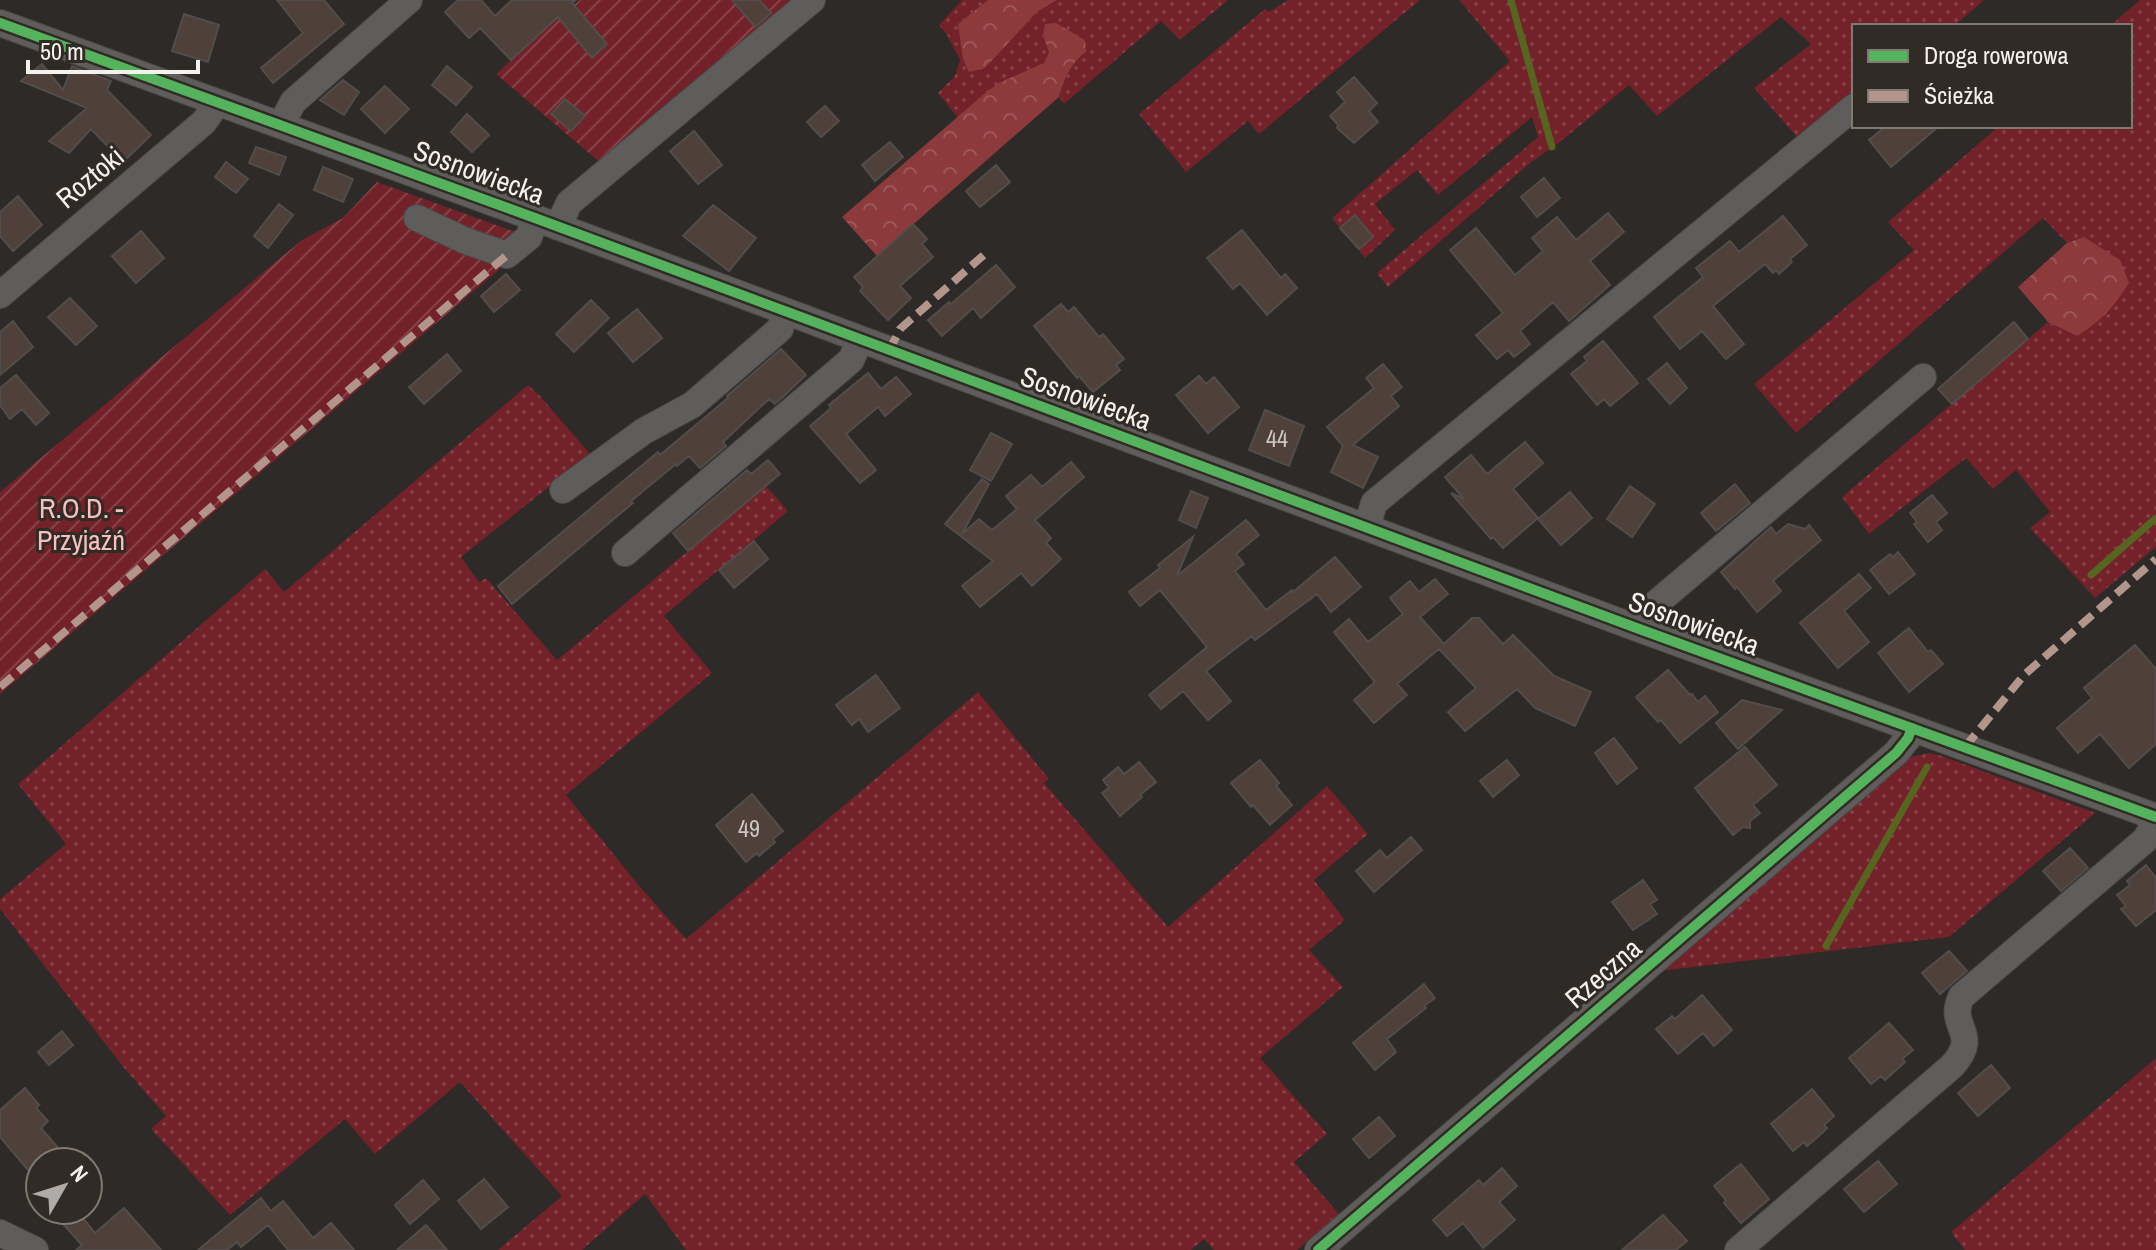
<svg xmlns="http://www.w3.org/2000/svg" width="2156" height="1250" font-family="'Archivo Narrow',sans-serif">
	<defs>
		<pattern id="grass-dots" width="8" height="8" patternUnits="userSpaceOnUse" patternTransform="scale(2)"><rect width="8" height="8" fill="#722228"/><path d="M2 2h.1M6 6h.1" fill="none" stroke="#874348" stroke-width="1.8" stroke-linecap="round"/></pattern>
		<pattern id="forest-crowns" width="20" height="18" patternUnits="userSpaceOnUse" patternTransform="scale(2)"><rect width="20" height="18" fill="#8d3a3c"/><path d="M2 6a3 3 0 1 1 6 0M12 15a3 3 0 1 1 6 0" fill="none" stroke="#9e5758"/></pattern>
		<pattern id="garden-furrows" width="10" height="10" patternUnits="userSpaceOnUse" patternTransform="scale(2)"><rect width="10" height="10" fill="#722228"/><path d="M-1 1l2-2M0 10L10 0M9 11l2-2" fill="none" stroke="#874348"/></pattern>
	</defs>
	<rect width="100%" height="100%" fill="#2d2a27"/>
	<path fill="url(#grass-dots)" d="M962,0H988L958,24L985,68L1037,12L1057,0H1228L1180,40L1161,21L1064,104L1059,97C1065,78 1070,65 1086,52L1043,36L1049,52L1044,63L971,105L958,118L938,93L955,76L960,60L946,33L939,25Z
		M1288,0H1420L1259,134L1248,121L1186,172L1139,114L1265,9L1269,12Z
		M1459,0H1984L1954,26H1854V93L1798,138L1754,88L1811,44L1781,17L1657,116L1629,85L1560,142L1530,163L1388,287L1377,273L1538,137L1532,117L1438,195L1417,170L1375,204L1395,230L1365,258L1332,218L1510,61Z
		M2140,0H2156V547L2095,598L2030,528L2050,512L2016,470L1993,489L1966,458L1869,534L1842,497L2048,322L2077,336L2084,237L2067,243L2043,218L1796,433L1754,384L1914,250L1888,222L1999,126H2130V26H2110Z
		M528,385L540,396L590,454L461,557L479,582L486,578L557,660L766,486L788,511L664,616L712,673L566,795L635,881L686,939L978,692L1049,779L1044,783L1168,927L1327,786L1368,834L1314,880L1345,920L1309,950L1343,987L1260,1058L1327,1134L1294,1162L1339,1214L1297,1250H1214L1204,1239L1191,1250H686L645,1194L582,1250H498L562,1196L460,1082L375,1154L345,1119L230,1215L151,1129L166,1116L125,1069L0,909V899L66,844L18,784L265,569L284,592Z
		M1929,753L1942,756L2095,813L1949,937L1651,972L1905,762L1910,757Z
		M2156,1058V1250H1965L1951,1232Z"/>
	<path fill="url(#forest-crowns)" d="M988,0H1057L1037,12L985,68L969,72L963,59L958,24Z
		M1056,23L1085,40L1086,52C1070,64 1065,78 1059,97L877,256L842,217L984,94L999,83L1044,63L1049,52L1043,36L1045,24Z
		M2084,237L2120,260L2129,283C2114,307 2101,321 2077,336L2048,322L2018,287L2067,243Z"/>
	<path fill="url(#garden-furrows)" d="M580,0H800L603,165L496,74L549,25Z
		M377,182L535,239L0,694V492L302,240L343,218Z"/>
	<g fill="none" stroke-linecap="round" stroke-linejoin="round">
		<path stroke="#56651f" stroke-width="7" d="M1511,0L1552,147
			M2091,575L2156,518
			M1826,946L1927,767"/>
	</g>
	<path fill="#4f4139" stroke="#504d4b" stroke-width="2" d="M277,0H324L344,24L273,83L261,68L303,33Z
		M458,0H481L495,16L512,0H576L572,3L607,44L592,58L558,17L511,60L480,28L469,38L445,12Z
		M732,0H759L771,13L755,27Z
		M184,14L219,25L208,62L172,51Z
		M42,64L63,90L72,66L111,81L107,90L151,135L123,162L91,129L69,153L49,141L87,108L21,81Z
		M447,66L472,87L456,105L432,85Z
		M1354,77L1377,103L1369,111L1378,122L1354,143L1337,128L1338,125L1330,116L1345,102L1337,92Z
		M343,80L359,92L344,115L320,100Z
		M385,86L409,109L385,133L361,109Z
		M565,99L585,116L571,131L551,114Z
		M825,106L839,121L821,137L807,122Z
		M467,114L489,135L472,152L451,132Z
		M1886,126H1939L1891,167L1869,140Z
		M694,131L722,165L698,184L670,151Z
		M890,142L903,157L875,181L862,165Z
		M256,147L286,157L279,175L249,163Z
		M226,162L248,179L236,193L215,177Z
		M996,165L1010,182L980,207L966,191Z
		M323,167L353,179L343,202L314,190Z
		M1544,178L1560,198L1537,217L1521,197Z
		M18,196L42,225L13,251L0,236V212Z
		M279,204L293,215L268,248L254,236Z
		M713,205L756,238L729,271L683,236Z
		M1608,213L1624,232L1590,261L1610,285L1569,321L1553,302L1520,331L1530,344L1514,357L1508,350L1497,359L1476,335L1503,313L1450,250L1476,228L1515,275L1543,251L1532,238L1557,217L1576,240Z
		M1355,215L1373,237L1359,249L1340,228Z
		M1783,216L1807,245L1790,259L1792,262L1779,274L1776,270L1773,273L1765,264L1713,306L1744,344L1726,359L1702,331L1680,349L1654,317L1703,277L1696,268L1730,241L1739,252Z
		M913,224L927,239L922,244L933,257L900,286L911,298L888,320L860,291L863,287L854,277Z
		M1242,230L1281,278L1285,274L1297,288L1267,315L1240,283L1233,289L1207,258Z
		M141,231L164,258L136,283L112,256Z
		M996,265L1015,287L981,318L973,308L942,336L928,320L949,302L951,304Z
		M506,274L520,290L494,312L481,296Z
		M70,298L97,326L76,345L48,317Z
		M591,300L609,318L574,352L556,334Z
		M1061,304L1068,312L1074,307L1099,337L1103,334L1124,359L1116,365L1120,370L1093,392L1079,376L1077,378L1034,326Z
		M637,309L662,338L633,362L608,333Z
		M13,321L33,347L0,375V332Z
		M2014,322L2028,339L1952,404L1938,389Z
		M1603,341L1638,383L1610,406L1604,399L1597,405L1571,374L1587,361L1584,357Z
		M781,349L806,375L786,394L775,404L769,399L723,442L726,446L700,468L689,456L677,466L676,464L631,501L633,503L512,604L498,586L658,452L660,455L728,398L727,396Z
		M447,354L461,371L424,404L409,387Z
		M1667,363L1687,388L1670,404L1648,379Z
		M1383,364L1402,387L1391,396L1399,406L1353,445L1378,457L1363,488L1331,472L1343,446L1327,427L1374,388L1366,378Z
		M868,373L881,389L896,377L911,394L885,416L878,407L846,434L876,470L860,483L810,426L831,408L829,405Z
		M16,375L49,413L36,425L22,409L10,419L0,405V388Z
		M1199,376L1206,384L1214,377L1239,407L1208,433L1176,395Z
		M1265,410L1304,426L1289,466L1249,450Z
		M991,433L1012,444L991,481L970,470Z
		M1525,442L1543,463L1513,489L1538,518L1503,548L1493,537L1491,539L1451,493L1464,499L1445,477L1471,455L1487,474Z
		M768,460L780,474L688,551L673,533L747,470L751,474Z
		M1071,462L1084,477L1035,520L1051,538L1046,543L1061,559L1032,586L1021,573L980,607L962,586L993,561L945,524L982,479L989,484L962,534L979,519L992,530L1017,509L1006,496L1031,475L1042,487Z
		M1735,484L1750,503L1716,531L1701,513Z
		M1630,486L1655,504L1632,537L1607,519Z
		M1191,491L1208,498L1196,528L1179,520Z
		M1570,492L1592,518L1561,545L1538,519Z
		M1932,495L1947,513L1936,522L1942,530L1928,542L1914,524L1917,522L1910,513Z
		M1246,520L1259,535L1236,554L1244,564L1235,571L1266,610L1292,590L1293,592L1335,557L1361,587L1331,612L1317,594L1255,640L1252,636L1206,671L1231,701L1208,720L1183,691L1161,709L1149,695L1207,647L1160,590L1140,606L1129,592L1160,568L1158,565L1193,537L1177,576Z
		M1788,524L1805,529L1809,525L1821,540L1773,581L1781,591L1757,612L1737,587L1735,589L1721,572L1771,527L1776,534Z
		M754,541L768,559L734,588L719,570Z
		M1898,552L1915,574L1889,594L1870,570L1890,554L1893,557Z
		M1859,574L1871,588L1844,611L1869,642L1838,668L1800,623Z
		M1435,579L1448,594L1420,617L1444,644L1472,618H1479L1503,644L1513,635L1554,676L1591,692L1575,726L1535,708L1517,689L1465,731L1448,712L1476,688L1439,649L1440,648L1397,684L1407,695L1374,723L1354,700L1375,682L1334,632L1349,619L1368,642L1403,614L1390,598L1410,581L1419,592Z
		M1909,628L1928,652L1931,650L1943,664L1909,692L1878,653Z
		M2135,645L2156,669V744L2129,768L2100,734L2078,753L2057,728L2092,698L2084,688Z
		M1668,670L1690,695L1692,694L1698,702L1705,696L1718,712L1680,743L1661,720L1658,722L1636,697Z
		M876,675L900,708L868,732L859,719L852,725L836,705Z
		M1742,700L1782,710L1738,749L1716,723Z
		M1614,738L1637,768L1617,784L1595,753Z
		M1745,747L1777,785L1753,805L1760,813L1750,821V828L1743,827L1733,835L1695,788Z
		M1260,760L1279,783L1276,786L1292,805L1270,825L1253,805L1251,807L1231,783Z
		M1507,760L1519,775L1493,797L1480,781Z
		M1139,762L1156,782L1140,795L1142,797L1120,816L1102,793L1109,788L1103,780L1118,767L1124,774Z
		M752,794L783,831L773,839L775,842L759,856L757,853L746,862L716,825Z
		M1411,837L1422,850L1374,892L1356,871L1380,850L1387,858Z
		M2070,848L2088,868L2061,891L2043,871Z
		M2146,865L2156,878V910L2136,926L2121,909L2126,906L2117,895L2130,885L2127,881Z
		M1643,880L1657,900L1650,904L1657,914L1633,930L1612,902Z
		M1949,951L1967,971L1940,994L1922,973Z
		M1424,984L1435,998L1424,1006L1426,1008L1387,1039L1396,1052L1375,1070L1353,1043Z
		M1702,995L1732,1030L1714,1046L1703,1033L1678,1054L1656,1029L1672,1016L1675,1019Z
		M1889,1023L1913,1050L1902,1059L1905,1062L1885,1080L1881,1076L1871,1084L1849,1058Z
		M62,1031L73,1045L49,1065L38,1052Z
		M1991,1065L2010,1088L1978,1116L1958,1093Z
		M25,1088L39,1105L36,1108L48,1121L41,1128L70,1162H40V1184L0,1137V1110Z
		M1812,1089L1834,1116L1824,1125L1827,1128L1820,1135L1807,1146L1804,1142L1793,1151L1771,1124Z
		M1379,1117L1395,1136L1369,1158L1353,1139Z
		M1878,1161L1897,1184L1864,1212L1844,1189Z
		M1741,1164L1769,1199L1741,1223L1724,1203L1726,1200L1714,1186Z
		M1502,1168L1517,1186L1499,1202L1515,1220L1483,1248L1463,1223L1447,1236L1433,1220L1479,1180L1483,1185Z
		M484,1179L508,1207L481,1229L458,1201Z
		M423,1180L439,1199L410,1224L395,1205Z
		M261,1198L271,1211L283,1201L313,1238L331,1223L354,1250H288L268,1225L241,1247L237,1242L227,1250H198Z
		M124,1208L161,1250H76L82,1245L64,1225L79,1213L95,1233Z
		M1663,1215L1687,1241L1676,1250H1622Z
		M426,1225L447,1250H397Z"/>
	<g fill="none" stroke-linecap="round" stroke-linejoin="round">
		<g stroke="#4a4745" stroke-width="28">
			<path id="minor" d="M0,23L535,218L1642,630L2156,817
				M281,125L293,102L409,0
				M417,218L466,241L507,255L529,237L535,218
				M558,227L569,203L812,0
				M0,295L204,122L217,103
				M563,490L644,431L692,405L780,329L785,313
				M1367,527L1374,503L1854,107
				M625,553L851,360L860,340
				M1642,630L1653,606L1923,377
				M0,1233L35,1250
				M1318,1250L1896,753L1908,738L1912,728
				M1738,1250L1952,1066C1982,1033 1947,1028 1961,997L2145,840L2156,822"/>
		</g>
		<use href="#minor" stroke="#5f5d5b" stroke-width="26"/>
		<path stroke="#b2968c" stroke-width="8" stroke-dasharray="16 8" stroke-linecap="butt" d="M889,351L900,329L986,253
			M0,687L507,255
			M1965,747L2024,675L2156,559"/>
		<g stroke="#302b24" stroke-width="15">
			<path id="cycleway" d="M0,23L535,218L1642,630L2156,817
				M1318,1250L1896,753L1908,738L1912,728"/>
		</g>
		<use href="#cycleway" stroke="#56b35d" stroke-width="10"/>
	</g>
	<g text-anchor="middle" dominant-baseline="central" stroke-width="6" stroke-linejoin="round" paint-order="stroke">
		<g font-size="24" fill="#ccc5c0">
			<text x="1277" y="438">44</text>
			<text x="749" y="828">49</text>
		</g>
		<g font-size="28" fill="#f5f1ed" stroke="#302b24">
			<text transform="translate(479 172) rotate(20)">Sosnowiecka</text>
			<text transform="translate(90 177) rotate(-40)">Roztoki</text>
			<text transform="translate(1086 398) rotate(20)">Sosnowiecka</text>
			<text transform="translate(1694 623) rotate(20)">Sosnowiecka</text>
			<text transform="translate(1603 973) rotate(-41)">Rzeczna</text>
		</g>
		<g font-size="28" fill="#f7c0be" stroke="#302b24">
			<text x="81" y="508">R.O.D. -<tspan x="81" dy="32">Przyjaźń</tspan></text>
		</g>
	</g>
	<rect x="1852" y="24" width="280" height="104" fill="#302b24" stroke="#7f7a74" stroke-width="2"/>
	<rect x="1868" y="50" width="40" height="12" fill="#56b35d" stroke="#7f7a74" stroke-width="2"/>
	<text x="1924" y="64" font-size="24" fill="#f5f1ed">Droga rowerowa</text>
	<rect x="1868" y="90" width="40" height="12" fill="#b2968c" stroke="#7f7a74" stroke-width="2"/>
	<text x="1924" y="104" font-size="24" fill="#f5f1ed">Ścieżka</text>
	<g transform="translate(64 1186) rotate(51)"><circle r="38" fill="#302b24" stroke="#7f7a74" stroke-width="2"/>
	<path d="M0-6L14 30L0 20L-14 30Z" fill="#afaba8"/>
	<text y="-12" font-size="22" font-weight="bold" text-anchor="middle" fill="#f5f1ed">N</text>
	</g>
	<path d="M28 60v12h170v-12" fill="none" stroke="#f5f1ed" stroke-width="4"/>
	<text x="40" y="60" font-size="24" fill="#f5f1ed" stroke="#302b24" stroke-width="6" paint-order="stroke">50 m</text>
</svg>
